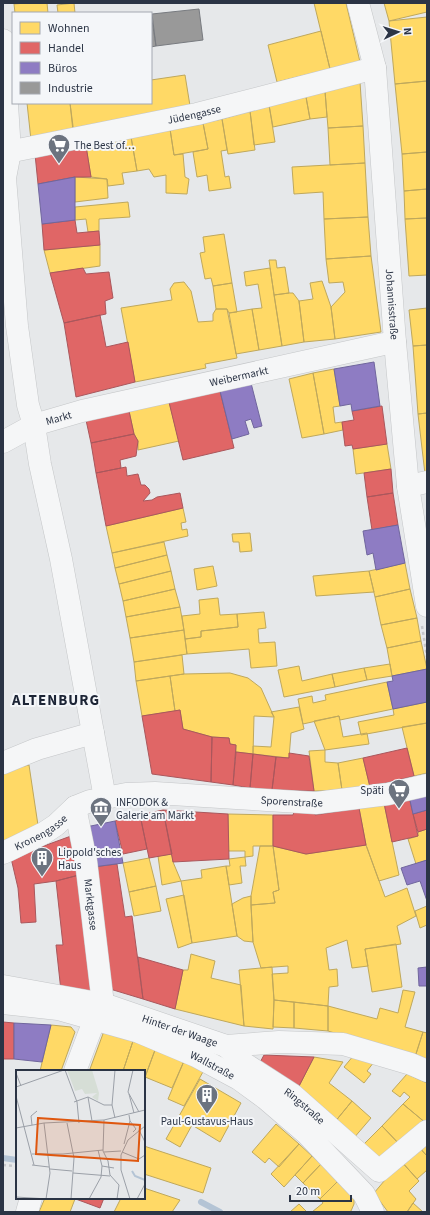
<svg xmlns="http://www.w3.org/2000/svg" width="430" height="1215" font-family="'Source Sans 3',sans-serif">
	<rect width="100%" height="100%" fill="#e6e8ea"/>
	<path fill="#ffd966" stroke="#bfa85c" d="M26,3H47L48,13H15L14,4Z
		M74,3L75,13H58L57,5Z
		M314,3H346L360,62L330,69Z
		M384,3H427V12L389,21Z
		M427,17V81L395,84L389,21Z
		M321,31L330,69L277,82L268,45Z
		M185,75L191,112L73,131L70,103H151V80Z
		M427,81V152L402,154L395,84Z
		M360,82L363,126L328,128L325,91Z
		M325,91L327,117L310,119L306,97Z
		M306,97L310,119L273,127L269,105Z
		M27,103H70L74,134L31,140Z
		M269,105L275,142L254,145L250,111Z
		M250,111L255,150L228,154L222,119Z
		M222,119L227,150L221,151L225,177L229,176L231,188L209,191L207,175L197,177L193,152L208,149L203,123Z
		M203,123L208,149L174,155L170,129Z
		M363,126L365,163L330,165L328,128Z
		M170,129L174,155L183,154L185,177L189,179L187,194L166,193V175L154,177L149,169L137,171L131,137Z
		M131,137L137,171L122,173L124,184L108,186L107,179L91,177L86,146Z
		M427,152V189L404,191L402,154Z
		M365,163L368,217L324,219L323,192L294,194L292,167Z
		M75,177L107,179L108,198L75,202Z
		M427,189V218L405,219L404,191Z
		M128,202L130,217L99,219V231L88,232L86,219L75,220V207Z
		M368,217L371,256L326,259L324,219Z
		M427,218V275L409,276L405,219Z
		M224,234L232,283L213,286L211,278L205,279L200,253L205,252L203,237Z
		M100,245V266L50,273L44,250Z
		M371,256L381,332L335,339L331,307L345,292L343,282L329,283L326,259Z
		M269,260H276L277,268L285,267L289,293L274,295Z
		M270,268L282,346L259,350L252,309L262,308L258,284L246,286L244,272Z
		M322,281L331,307L335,339L304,342L299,301L313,299L310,283Z
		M184,282L191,291L198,322L213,321V314L216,309H227L237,358L205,364L206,368L135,382L121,308L172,300L170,289L174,283Z
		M232,283L237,312L229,313L227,309H216L213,286Z
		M289,293H293L299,301L304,342L282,346L274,295Z
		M427,308V345L413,346L409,310Z
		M252,309L259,350L236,354L229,313Z
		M427,345V413L418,414L413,346Z
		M334,369L340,406L333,407L335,423L342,422L343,430L324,434L313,373Z
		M313,373L324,434L302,438L289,379Z
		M169,402L179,441L138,450V441L134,434L129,411Z
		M427,413V473L425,474L418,414Z
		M387,444L391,469L356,474L353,449Z
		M183,508L186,522L181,523L182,530L187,529L188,536L112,553L106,526Z
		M250,533L252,551L240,552L239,542H233L232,534Z
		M164,542L167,555L115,568L112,553Z
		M167,555L171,571L119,584L115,568Z
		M405,563L410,589L375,597L369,571Z
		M213,566L217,586L197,590L194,569Z
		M171,571L175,589L123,601L119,584Z
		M369,571L374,592L316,596L313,576Z
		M175,589L180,607L126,617L123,601Z
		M410,589L417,618L381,625L375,597Z
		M218,598L220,615L237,614L238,627L201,631V637L185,639L182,616L200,614L199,600Z
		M180,607L184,630L130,638L126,617Z
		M264,612L266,628L258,629L259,643L275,642L277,666L251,668L249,649L187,654L185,639L201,637V631L238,627L237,614Z
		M417,618L421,641L387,648L381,625Z
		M184,630L187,654L134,662L130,638Z
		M421,641L427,669L392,676L387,648Z
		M182,655L184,674L136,681L134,662Z
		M390,664L392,676L367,680L364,668Z
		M299,666L302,681L332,674L335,687L284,697L278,670Z
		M364,668L367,680L335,687L332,674Z
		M230,673L248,678L261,688L274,717L254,716L253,754L236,752V745L230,744L229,738L212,737L183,729L180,710L175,711L170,676L184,674Z
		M170,676L175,711L142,716L136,681Z
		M387,682L393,709L340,720L339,716L303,724L298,699L312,696L313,703L326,700L325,695Z
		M427,702V723L361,735L358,722L394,715L393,709Z
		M299,707L304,729L291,733L289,758L253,754V746L271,747L274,717L271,712Z
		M339,716L343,737L367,733L369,744L325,750L314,721Z
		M427,723V773L414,776L402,727Z
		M325,750V762L338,763L342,790L314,791L309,751Z
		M363,758L370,787L342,790L338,763Z
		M29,765L39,832L3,847V771Z
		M384,803L399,875L379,881L366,845L359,808Z
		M228,814L273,815V846H253V856L245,857V851H228Z
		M427,829V860L416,864L408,839L418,836V832Z
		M366,845L385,897L407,888L416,916L397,926L401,944L365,949L368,966L352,968L347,940L326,948L329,970L337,969L338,986L329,987L328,1006L274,1000L272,974L288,973V966L261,968L253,942L251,905L275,903L273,892L279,890L273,846L306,854Z
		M260,846H273L279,890L273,892L275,903L251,905V896Z
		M172,854L173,862L181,881L162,885L158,856Z
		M245,857L246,866H240L242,883L229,885L226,866H230L229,859Z
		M149,858L156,886L129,892L123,863Z
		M226,866L237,936L192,943L181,881L202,878L201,870Z
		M156,886L161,911L134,916L129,892Z
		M184,895L192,943L178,948L166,899Z
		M251,896V905L253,942L244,941L237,936L232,904L243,898Z
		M427,906V925L420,928L415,911Z
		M396,944L402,987L372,992L365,949Z
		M191,954L215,961L211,978L241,985L244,1026L175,1009L183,970H188Z
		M272,967L274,1000L273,1029L244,1026L239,970Z
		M403,990L415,992L405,1027L423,1032L415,1057L328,1031V1006L377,1019L380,1008L398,1013Z
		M274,1000L294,1002V1028L273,1027Z
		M294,1002L328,1006V1031L294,1028Z
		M51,1025L71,1027L75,1032L61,1071H40Z
		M104,1031L133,1041L123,1071H96L90,1069Z
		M423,1032L427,1033V1061L415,1057Z
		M133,1041L155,1050L144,1080V1071H123Z
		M155,1050L184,1061L172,1088L145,1077Z
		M354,1055L374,1062L367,1071L371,1074L364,1083L344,1067Z
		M314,1057L343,1062L329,1083L352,1101L334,1123L297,1090Z
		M184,1061L204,1070L184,1106L168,1099Z
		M407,1074L427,1083V1124L403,1104L410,1097L404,1092L400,1097L392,1091Z
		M200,1079L241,1103L220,1142L192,1125L180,1147L166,1139Z
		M352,1101L371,1118L353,1139L334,1123Z
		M403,1104L427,1124L402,1147L382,1126Z
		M276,1124L299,1144L279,1167L269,1158L265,1163L252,1152Z
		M382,1126L402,1147L383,1165L362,1146Z
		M427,1139V1156L418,1146Z
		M299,1144L312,1156L284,1187L271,1174Z
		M144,1146L211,1168L203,1193L144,1174Z
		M418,1146L427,1156V1170L417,1179L401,1161Z
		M312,1156L321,1164L303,1183L295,1175Z
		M401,1161L419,1181L409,1191L416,1199L407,1212H388L374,1193Z
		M321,1164L338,1181L320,1199L303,1183Z
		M338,1181L354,1198V1204L351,1211L349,1212H312L323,1203L320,1199Z
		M144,1188L180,1200L172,1212H114L121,1198H144Z
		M45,1198H73L75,1199L70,1212H39Z
		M413,1203L423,1212H407Z
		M299,1204L307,1212H290Z"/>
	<path fill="#e06666" stroke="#aa575c" d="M86,146L91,177H75L38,184L35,154Z
		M75,220L77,233L99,231L100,245L44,250L42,224Z
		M83,268L86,274L109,272L113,298L105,301L106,314L64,323L50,273Z
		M100,315L106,347L128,342L135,382L76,397L64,323Z
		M220,391L234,448L183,460L169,402Z
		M382,406L387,444L353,449L352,445L345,446L342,422L354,420L352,411Z
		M129,411L134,434L91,443L86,420Z
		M134,434L138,441L136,456L120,460L121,468L96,473L91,443Z
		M126,467L127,476L138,474L141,485H145L149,489L150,493L143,501L152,500L157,497L180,493L183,508L106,526L96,473Z
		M391,469L393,493L367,497L364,473Z
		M393,493L398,525L372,530L367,497Z
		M180,710L183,729L212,737L211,782L152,774L142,716Z
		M212,737L229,738L230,744L236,745L233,785L211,782Z
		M407,748L414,776L370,787L363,758Z
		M236,752L253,754L250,788L233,785Z
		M289,753L309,756L314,791L272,790L276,757L289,758Z
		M253,754L276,757L272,790L250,788Z
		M409,796L418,836L392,842L384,803Z
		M359,808L366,845L306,854L273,846V815H293L294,812L315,811V815Z
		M163,810L172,854L149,858L140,815Z
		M163,810L228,814L229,859L173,862Z
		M427,810V829L418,832L413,814Z
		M140,815L147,849L123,854L115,821Z
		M71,836L79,875L56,881L34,884L36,922L21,923L18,888L11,858Z
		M117,864L125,917L132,916L143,999L110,989L93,867Z
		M79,875L91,993L61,991L56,945H63L56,881Z
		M138,957L183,970L175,1009L143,999Z
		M3,1022L14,1023V1059H3Z
		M264,1055L314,1057L297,1090L257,1068Z
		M73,1198H104L100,1208Z"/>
	<path fill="#8e7cc3" stroke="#70669d" d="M75,177V220L42,224L38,184Z
		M374,362L380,406L352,411L351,404L340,406L334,369Z
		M251,383L262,426L254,428L251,419L245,421L249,434L232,439L220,391Z
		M398,525L405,563L376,570L373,553L367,555L363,531Z
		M427,669V702L393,709L387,682L393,681L392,676Z
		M427,791V810L413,814L409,796Z
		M115,821L123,863L93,867L86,827Z
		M427,860V901L420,881L407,885L401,868Z
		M427,967V986H419L418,968Z
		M14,1023L51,1025L42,1062L14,1059Z"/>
	<path fill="#999" stroke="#787b80" d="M199,9L203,40L156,46L152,14Z
		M151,14L156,46L151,47Z"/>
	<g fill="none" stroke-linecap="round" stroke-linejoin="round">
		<path stroke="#b4c4d5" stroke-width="6" d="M3,1158L17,1160
			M201,1202L220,1212"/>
		<g stroke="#c4c6c8" stroke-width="23">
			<g id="minor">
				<path id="s1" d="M358,3L375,68L395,342L408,486L427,606"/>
				<path d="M3,40L10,152L5,178L17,326L28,405L34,425L40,464L61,559L105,798"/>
				<path id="s2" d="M3,153L197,114L375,68"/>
				<path id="s3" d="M3,442L34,425L82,411L384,344L395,342"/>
				<path d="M408,486L427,482"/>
				<path d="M3,763L37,749L93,733"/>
				<path id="s4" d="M75,807L86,861L103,1004"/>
				<path id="s5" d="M3,853L44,833L56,825L75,807L90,801L126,794L155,793L316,803L388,794L427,785"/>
				<path id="s6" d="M3,986L103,1004L226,1046L279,1042L343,1044L411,1064L427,1071"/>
				<path id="s7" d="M3,1003L58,1009L139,1032L196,1056L239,1079L265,1098L307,1134L364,1194L373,1212"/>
				<path id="s8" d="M226,1046L245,1064L293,1095L379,1171L427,1131"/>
				<path d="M75,1071L95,1018"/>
				<path d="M27,1212L31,1198"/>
			</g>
		</g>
		<path stroke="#c5c6ca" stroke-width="2.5" stroke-dasharray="3 3" stroke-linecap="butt" d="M422,626L427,657
			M3,1165L17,1166"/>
		<use href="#minor" stroke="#f5f6f7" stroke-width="22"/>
	</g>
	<defs>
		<g id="supermarket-pin" transform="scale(1.15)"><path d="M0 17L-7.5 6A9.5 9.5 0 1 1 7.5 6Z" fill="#6c737f" stroke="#f4f6f9"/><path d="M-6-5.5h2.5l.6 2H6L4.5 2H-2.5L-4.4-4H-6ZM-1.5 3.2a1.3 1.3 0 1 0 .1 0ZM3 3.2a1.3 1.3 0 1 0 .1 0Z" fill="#fff"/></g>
		<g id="museum-pin" transform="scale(1.15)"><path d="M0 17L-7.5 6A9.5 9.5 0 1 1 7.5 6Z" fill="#6c737f" stroke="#f4f6f9"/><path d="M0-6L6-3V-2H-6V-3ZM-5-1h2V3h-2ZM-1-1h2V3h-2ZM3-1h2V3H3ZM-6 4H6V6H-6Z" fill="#fff"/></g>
		<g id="building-pin" transform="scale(1.15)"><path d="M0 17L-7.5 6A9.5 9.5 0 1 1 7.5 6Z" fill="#6c737f" stroke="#f4f6f9"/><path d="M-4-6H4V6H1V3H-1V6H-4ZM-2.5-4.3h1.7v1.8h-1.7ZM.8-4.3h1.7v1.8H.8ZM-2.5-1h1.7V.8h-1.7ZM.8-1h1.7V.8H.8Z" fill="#fff"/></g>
	</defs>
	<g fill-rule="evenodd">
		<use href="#supermarket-pin" x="59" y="145"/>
		<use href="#supermarket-pin" x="399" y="790"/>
		<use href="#museum-pin" x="101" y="808"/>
		<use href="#building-pin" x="42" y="858"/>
		<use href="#building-pin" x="207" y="1095"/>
	</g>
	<g text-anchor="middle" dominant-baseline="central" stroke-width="4" stroke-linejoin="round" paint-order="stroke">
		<g font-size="11" fill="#2b3445" stroke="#f4f6f9">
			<text stroke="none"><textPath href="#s2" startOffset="195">Jüdengasse</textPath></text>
			<text stroke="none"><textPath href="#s1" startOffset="304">Johannisstraße</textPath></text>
			<text stroke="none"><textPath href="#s3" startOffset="246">Weibermarkt</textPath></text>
			<text stroke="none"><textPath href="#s3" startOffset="61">Markt</textPath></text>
			<text stroke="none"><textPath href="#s5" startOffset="305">Sporenstraße</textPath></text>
			<text stroke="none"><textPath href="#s5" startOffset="43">Kronengasse</textPath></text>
			<text stroke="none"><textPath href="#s4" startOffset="99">Marktgasse</textPath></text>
			<text stroke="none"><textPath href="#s6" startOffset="183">Hinter der Waage</textPath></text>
			<text stroke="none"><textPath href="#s7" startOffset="220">Wallstraße</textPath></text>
			<text stroke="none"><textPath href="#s8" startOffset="99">Ringstraße</textPath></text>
		</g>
		<g font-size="11" fill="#2b3445" stroke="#f4f6f9" text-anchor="start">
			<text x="74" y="145">The Best of…</text>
			<text x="384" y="790" text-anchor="end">Späti</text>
			<text x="116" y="802">INFODOK &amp;<tspan x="116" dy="13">Galerie am Markt</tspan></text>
			<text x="58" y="852">Lippold'sches<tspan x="58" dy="13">Haus</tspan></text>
			<text x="207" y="1121" text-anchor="middle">Paul-Gustavus-Haus</text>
		</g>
		<g font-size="15" font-weight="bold" letter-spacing="1" fill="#1d2536" stroke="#f4f6f9">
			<text x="56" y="700">ALTENBURG</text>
		</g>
	</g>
	<g transform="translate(16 1070)">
		<rect width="129" height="129" fill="#e6e8ea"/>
		<path d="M51,0H76L83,23L82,31L76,27L81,23L69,24L66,19L59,21Z" fill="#d6ded6"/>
		<path fill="none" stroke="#b4c4d5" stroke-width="2" d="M116,101L119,106L129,110"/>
		<path fill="none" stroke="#9ba0a8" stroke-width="1" d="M49,0L61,32L63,53M0,3L5,16M0,17L48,0M112,22L123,42M112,22L117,0M113,24L118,43M0,26L18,95M72,27L76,51M58,32L72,27L88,35H96M99,48L96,35L99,0M88,50L87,81L92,91L94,105L103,115M114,51L120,59L117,62M28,53L34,103L30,129M51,53L58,88L55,129M16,55L15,46L21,41M0,58L28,53L88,50L129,40M123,60L129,72M108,74L114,51L113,45M88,82L105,81M106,82L123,89L129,85M16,84H47L87,80M16,95L33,97M86,96L98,98M34,99L56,101M57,103L94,106M0,127L32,129M73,129L85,107L86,96L82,80M101,129L103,115M114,129L105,100V85L112,70L129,56M121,129L129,114"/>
		<path fill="#df570f" fill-opacity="0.15" stroke="#df570f" stroke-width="2" d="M22,48L124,55L122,91L20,84Z"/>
		<rect width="129" height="129" fill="none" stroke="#2b3445" stroke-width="2"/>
	</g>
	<rect width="430" height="1215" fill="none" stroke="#2b3445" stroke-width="8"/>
	<rect x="12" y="12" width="140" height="92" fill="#f4f6f9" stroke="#a4a8b1"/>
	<rect x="20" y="22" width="20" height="12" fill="#ffd966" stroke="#a4a8b1"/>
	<text x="48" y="32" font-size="12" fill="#2b3445">Wohnen</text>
	<rect x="20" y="42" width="20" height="12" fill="#e06666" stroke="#a4a8b1"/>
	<text x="48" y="52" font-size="12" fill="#2b3445">Handel</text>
	<rect x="20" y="62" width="20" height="12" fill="#8e7cc3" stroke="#a4a8b1"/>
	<text x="48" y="72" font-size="12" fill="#2b3445">Büros</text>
	<rect x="20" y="82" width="20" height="12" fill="#999999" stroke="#a4a8b1"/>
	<text x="48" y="92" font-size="12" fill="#2b3445">Industrie</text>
	<g transform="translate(398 32) rotate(86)" stroke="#f4f6f9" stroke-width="3" paint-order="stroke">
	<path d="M0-3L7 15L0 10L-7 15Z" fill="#2b3445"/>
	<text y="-6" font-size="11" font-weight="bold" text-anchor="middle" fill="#2b3445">N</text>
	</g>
	<path d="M290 1195v6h61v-6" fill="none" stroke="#2b3445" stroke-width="2"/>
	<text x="296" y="1195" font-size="12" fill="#2b3445" stroke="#f4f6f9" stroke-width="3" paint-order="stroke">20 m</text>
</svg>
